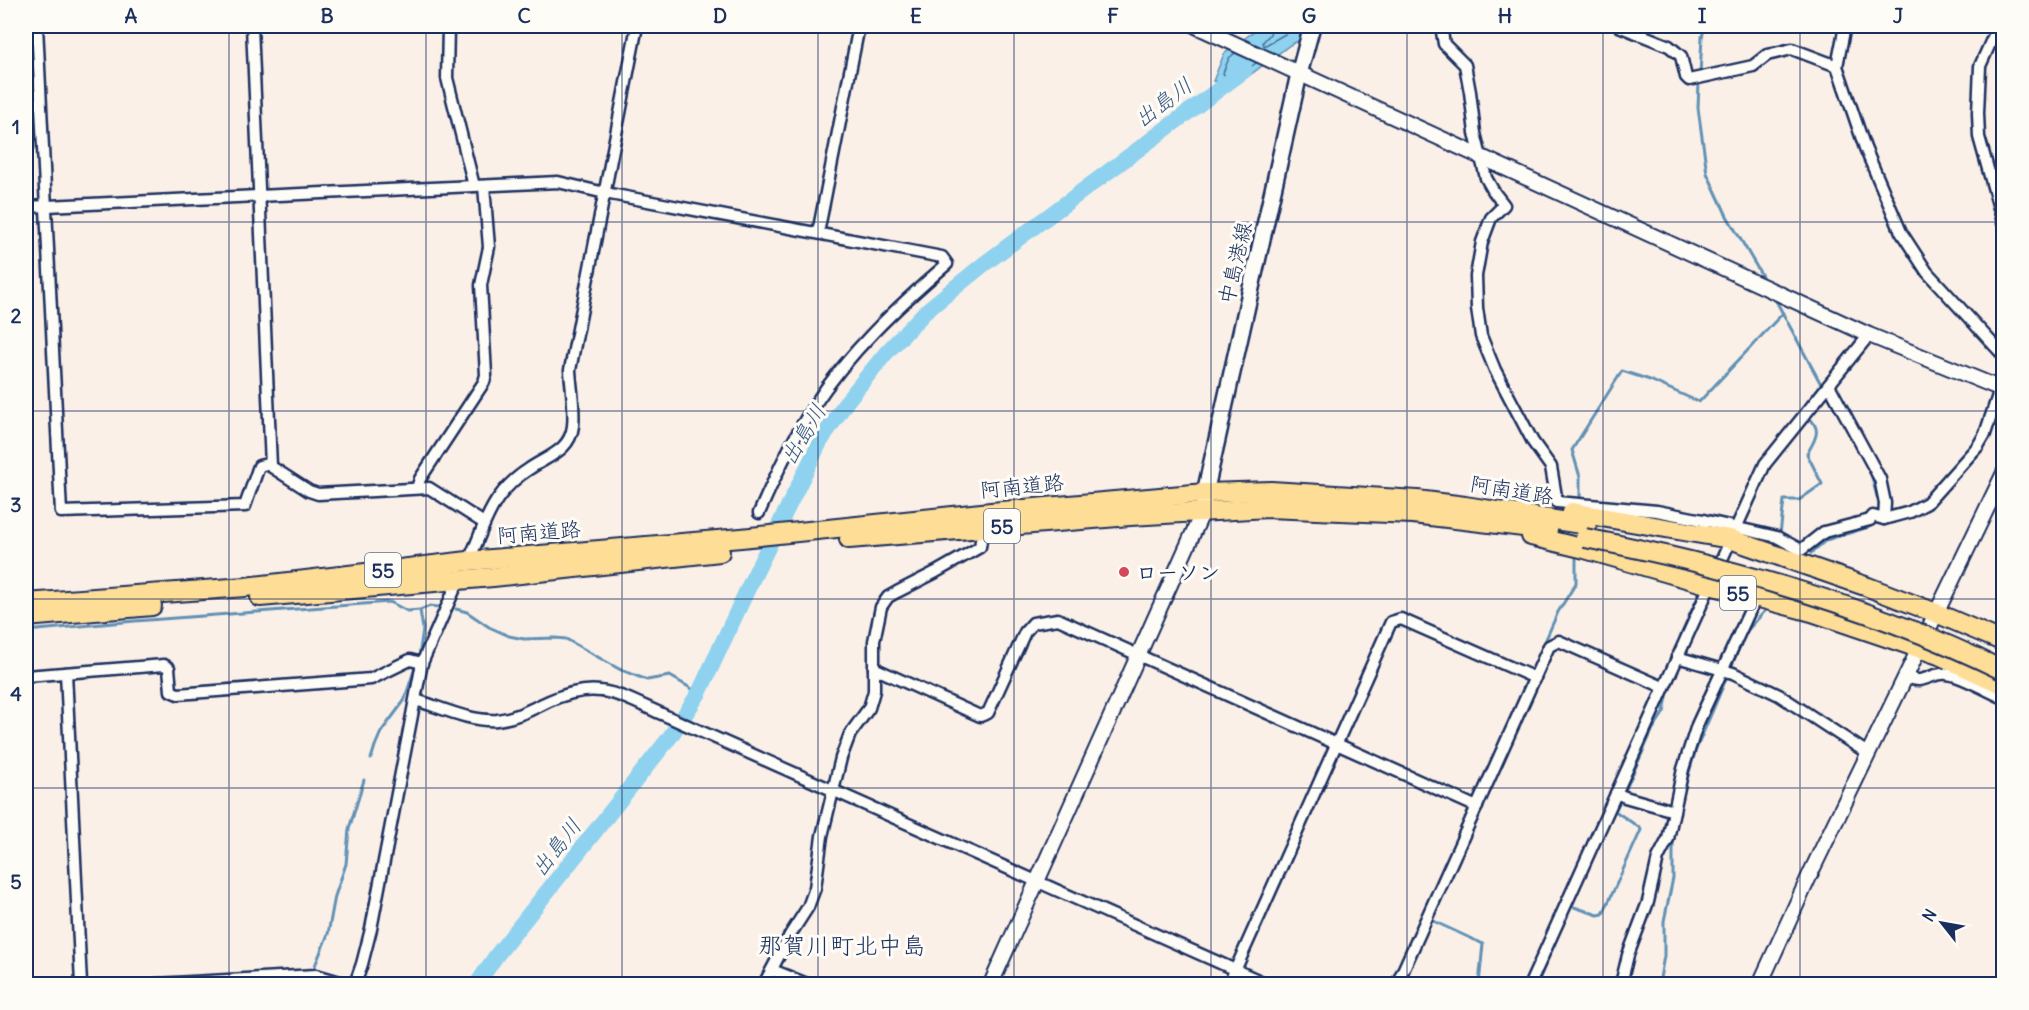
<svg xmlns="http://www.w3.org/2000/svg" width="2029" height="1010" font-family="Delius,'Klee One',sans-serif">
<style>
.water{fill:#8ed2f0;stroke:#6091b6;stroke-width:1.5}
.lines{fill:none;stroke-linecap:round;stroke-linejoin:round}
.shore{stroke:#497098;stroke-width:1.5}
.stream{stroke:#6091b6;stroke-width:3}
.river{stroke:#8ed2f0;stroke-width:16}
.minor-casing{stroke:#1b2f5e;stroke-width:15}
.tertiary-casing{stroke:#1b2f5e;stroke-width:18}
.secondary-casing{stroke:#1b2f5e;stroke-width:20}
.trunk-casing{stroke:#1b2f5e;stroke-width:22}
.minor{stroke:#fdfcf7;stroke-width:10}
.tertiary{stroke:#fdfcf7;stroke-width:14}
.secondary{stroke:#fdfcf7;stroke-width:15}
.trunk{stroke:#fedd96;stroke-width:18}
.trunk-bridge-casing{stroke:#1b2f5e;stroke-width:22;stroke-linecap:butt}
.trunk-bridge{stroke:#fedd96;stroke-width:18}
.grid{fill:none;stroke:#1b2f5e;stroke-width:1.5;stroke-opacity:0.55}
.poi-dot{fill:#d1495b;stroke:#fdfcf7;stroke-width:2}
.labels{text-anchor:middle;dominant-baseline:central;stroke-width:6;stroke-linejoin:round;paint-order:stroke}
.shield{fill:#fdfcf7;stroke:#5f6c8c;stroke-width:1.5}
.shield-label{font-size:20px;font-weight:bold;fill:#1b2f5e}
.street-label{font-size:21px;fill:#1b2f5e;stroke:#fdfcf7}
.poi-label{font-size:21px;font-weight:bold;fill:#1b2f5e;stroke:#fdfcf7;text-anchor:start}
.water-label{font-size:22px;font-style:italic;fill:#385882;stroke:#fdfcf7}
.quarter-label{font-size:24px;fill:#1b2f5e;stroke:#fdfcf7}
.neatline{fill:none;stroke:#1b2f5e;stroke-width:2}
.grid-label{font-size:20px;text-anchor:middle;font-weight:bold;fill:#1b2f5e}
</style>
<rect width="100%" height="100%" fill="#fbf0e7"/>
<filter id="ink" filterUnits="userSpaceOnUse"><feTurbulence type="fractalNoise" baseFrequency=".0167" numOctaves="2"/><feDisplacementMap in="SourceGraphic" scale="12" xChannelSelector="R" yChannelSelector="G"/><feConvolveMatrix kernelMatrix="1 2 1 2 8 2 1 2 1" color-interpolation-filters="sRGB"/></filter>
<g filter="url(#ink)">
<path class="water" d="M1261 26H1328L1290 45 1238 84 1213 81 1224 54Z"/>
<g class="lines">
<g class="shore">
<path d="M1272 26 1270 34 1263 42 1264 46 1299 26"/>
<path d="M1235 53 1229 58 1223 73 1225 76 1237 77 1256 63"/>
</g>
<g class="stream">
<path d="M1700 75 1702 37 1705 26"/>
<path d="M1699 82 1698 108 1707 173 1727 216 1762 276"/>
<path d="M1775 299 1822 386"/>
<path d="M1826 392 1846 428"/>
<path d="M1810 400 1821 384"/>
<path d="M1870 470 1880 508"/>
<path d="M1580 499V477L1572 450 1622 371 1650 380 1699 402 1783 313"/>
<path d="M1780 535 1784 500H1799L1822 484 1807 454C1814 441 1823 430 1809 418"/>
<path d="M1811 553 1826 540 1869 527 1873 524"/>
<path d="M456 609 467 612 489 627 509 636 524 639 555 638 566 639 619 669 647 680 670 676 699 693"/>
<path d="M1688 618 1698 597 1699 589"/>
<path d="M26 631 135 621 390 602 407 611 420 610"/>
<path d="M419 657 423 629 420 610 430 606 439 607"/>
<path d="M1531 673 1558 612 1576 583V559"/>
<path d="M371 759 375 746 381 732 404 701 416 665"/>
<path d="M1684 790 1695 752 1746 632 1765 611"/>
<path d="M1624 793 1653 729 1664 712 1669 687"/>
<path d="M1431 920 1483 944 1479 984"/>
<path d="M314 968 328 934 335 896 346 864 349 829 364 780"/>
<path d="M307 984 308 981"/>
<path d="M1537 984 1571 906 1598 915 1603 914 1641 830 1640 828 1615 811 1621 799"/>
<path d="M1659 984 1664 956V921L1673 878V845L1676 826"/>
</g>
<path class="river" d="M477 984 496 956 670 737 699 693 750 584 820 442 847 401 886 353 926 311 984 264 1245 70"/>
<defs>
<g id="minor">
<path d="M37 26 61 512 245 506 259 466 267 464 309 491 318 494 429 488 484 523"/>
<path d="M252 26 271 466"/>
<path d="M448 26 447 78 474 186"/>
<path d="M1441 26 1444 44 1465 65 1470 92 1475 133 1486 178 1494 192 1504 205 1491 218 1482 242 1476 276 1477 308 1481 336 1495 370 1533 442 1551 467 1557 502 1657 511 1703 520 1702 534"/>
<path d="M1619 26 1669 46 1681 56 1686 77 1689 80 1753 66 1767 55 1792 49 1837 66"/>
<path d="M1845 26 1837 66 1865 148 1901 232 1927 272 2004 356"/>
<path d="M1998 26 1980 66 1978 113 1979 137 2004 226"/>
<path d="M26 207 558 182 605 193 942 257 947 264C897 307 849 352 813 407 791 441 775 477 759 513"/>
<path d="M818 233 859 26"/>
<path d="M417 488 420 479 484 382 486 375 481 285 489 247 484 186"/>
<path d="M1884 519 1910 512 1927 503 1978 446 1985 434 2000 389"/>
<path d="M1703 520 1777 537 1801 550 1824 532 1870 520 1873 516 1884 519 1885 503 1880 479 1829 385"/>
<path d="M467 563C479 542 484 517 499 497 507 486 518 476 529 469 548 456 570 451 573 426 575 408 571 388 570 370L637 26"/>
<path d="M1677 657 1733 673 1779 695 1869 754"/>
<path d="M874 668 980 716 988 713 1025 632 1033 623 1058 619 1477 807"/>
<path d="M66 673 81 984"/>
<path d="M26 676 164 665 169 668 171 691 178 694 371 679 410 660 422 663"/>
<path d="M1907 677C1923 686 1931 672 1947 674 1960 675 1990 692 2004 698"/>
<path d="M416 700C442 708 471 722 497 720 516 718 532 709 549 701 598 679 619 695 664 715L1267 984"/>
<path d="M1616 793 1625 797 1674 811"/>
<path d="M772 970 807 984"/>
<path d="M156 984 316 975 347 984"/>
<path d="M355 984 362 964 371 929 422 663 460 577"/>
<path d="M764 984 790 935 808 907 815 888 822 836 841 758 850 734 869 708 874 691V641L881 607 888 597 897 592 936 572 980 547 983 527"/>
<path d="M1229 984 1391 622 1401 619 1535 678"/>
<path d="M1397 984 1549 646 1559 641 1663 687"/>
<path d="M1530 984 1765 464 1869 335"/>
<path d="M1621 984 1628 955 1648 902 1658 858 1668 839 1683 769 1697 725 1752 606"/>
</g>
<g id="tertiary">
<path d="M1196 26 1869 335 2004 390"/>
<path d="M991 984 1203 511"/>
<path d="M1760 984 1813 868 2004 473"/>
</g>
<path id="secondary" d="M1203 511 1205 493 1299 74 1312 26"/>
<g id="trunk">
<path d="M1572 512 1730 539 1868 587 1936 613 2004 642"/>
<path d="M1531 536 1585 549 1710 585 1812 612 1939 655 2004 685"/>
<path d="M849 539 1130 516 1268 508 1413 514 1548 530"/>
<path d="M260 597 493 577 720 552"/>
<path d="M26 603 245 587 468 561 741 538 991 512 1205 493 1271 491 1417 500 1465 506 1587 525"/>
<path d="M26 617 152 606"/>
</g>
</defs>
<use href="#minor" class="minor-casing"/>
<use href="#tertiary" class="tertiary-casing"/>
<use href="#secondary" class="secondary-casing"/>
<use href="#trunk" class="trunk-casing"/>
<use href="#minor" class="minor"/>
<use href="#tertiary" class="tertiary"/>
<use href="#secondary" class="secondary"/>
<use href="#trunk" class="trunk"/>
<defs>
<path id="trunk-bridge" d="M1585 538C1729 566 1872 606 2004 671"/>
</defs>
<use href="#trunk-bridge" class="trunk-bridge-casing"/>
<use href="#trunk-bridge" class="trunk-bridge"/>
</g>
</g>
<path class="grid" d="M229 26V984M426 26V984M622 26V984M818 26V984M1014 26V984M1211 26V984M1407 26V984M1603 26V984M1800 26V984M26 222H2004M26 411H2004M26 599H2004M26 788H2004"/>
<circle class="poi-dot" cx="1124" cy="572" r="6"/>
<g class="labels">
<g class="shield">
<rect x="984" y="509" width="36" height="34" rx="4.5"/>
<rect x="365" y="553" width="36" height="34" rx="4.5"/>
<rect x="1720" y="576" width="36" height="34" rx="4.5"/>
</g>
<g class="shield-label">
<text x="1002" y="526">55</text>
<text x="383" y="570">55</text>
<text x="1738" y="593">55</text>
</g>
<g class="street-label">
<text transform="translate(1235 263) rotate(-77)">中島港線</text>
<text transform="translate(1022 486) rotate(-6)">阿南道路</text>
<text transform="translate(1512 490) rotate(9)">阿南道路</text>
<text transform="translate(539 532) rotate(-5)">阿南道路</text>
</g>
<g class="poi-label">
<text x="1136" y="572">ローソン</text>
</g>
<g class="water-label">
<text transform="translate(1163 102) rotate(-37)">出島川</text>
<text transform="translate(803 434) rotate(-59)">出島川</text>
<text transform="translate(556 847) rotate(-52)">出島川</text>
</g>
<g class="quarter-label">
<text x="842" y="945">那賀川町北中島</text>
</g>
</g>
<rect width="2029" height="1010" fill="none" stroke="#fdfcf7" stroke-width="66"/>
<g transform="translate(1942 923) rotate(301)" stroke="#fdfcf7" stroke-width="4.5" paint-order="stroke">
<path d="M0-4.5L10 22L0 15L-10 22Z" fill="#1b2f5e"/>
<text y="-9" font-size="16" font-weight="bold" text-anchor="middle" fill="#1b2f5e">N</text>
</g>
<rect x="33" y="33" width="1963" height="944" class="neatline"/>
<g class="grid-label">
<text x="131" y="23">A</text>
<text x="327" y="23">B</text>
<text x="524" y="23">C</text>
<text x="720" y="23">D</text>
<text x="916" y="23">E</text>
<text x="1113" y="23">F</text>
<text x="1309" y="23">G</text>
<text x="1505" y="23">H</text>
<text x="1702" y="23">I</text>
<text x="1898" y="23">J</text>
<text x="16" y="134">1</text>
<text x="16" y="323">2</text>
<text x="16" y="512">3</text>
<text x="16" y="701">4</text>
<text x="16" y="889">5</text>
</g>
</svg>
